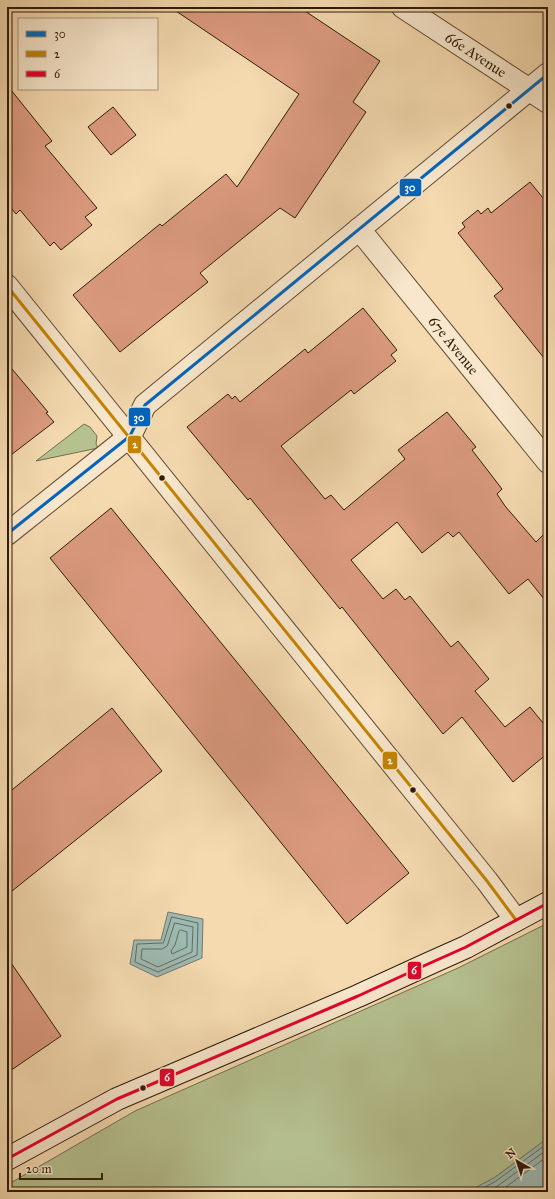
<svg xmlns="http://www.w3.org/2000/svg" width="555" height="1199" font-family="'IM FELL Great Primer',serif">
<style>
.green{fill:#b6c190;stroke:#726e4c}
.water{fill:#9dbab2;stroke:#717a6e}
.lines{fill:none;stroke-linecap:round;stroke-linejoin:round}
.shore{stroke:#666a5e;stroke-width:1}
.building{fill:#dc9b80;stroke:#2f1b09}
.minor-casing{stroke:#604b33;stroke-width:24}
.secondary-casing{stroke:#2f1b09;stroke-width:24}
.minor{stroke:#f8e7cc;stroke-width:22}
.secondary{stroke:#f8e7cc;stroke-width:22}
.bus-1-casing{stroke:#f8e7cc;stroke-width:6}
.bus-2-casing{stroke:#f8e7cc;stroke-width:6}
.bus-3-casing{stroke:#f8e7cc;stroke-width:6}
.bus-1{stroke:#0065bd;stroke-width:3}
.bus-2{stroke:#c58302;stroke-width:3}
.bus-3{stroke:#e4002b;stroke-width:3}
.bus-dot{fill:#2f1b09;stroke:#f8e7cc;stroke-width:1.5}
.labels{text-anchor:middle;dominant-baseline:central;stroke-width:3;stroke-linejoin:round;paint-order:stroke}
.street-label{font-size:15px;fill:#2f1b09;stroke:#f8e7cc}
.line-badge{stroke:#f8e7cc;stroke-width:1.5}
.badge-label{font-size:11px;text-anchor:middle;font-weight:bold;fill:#fff}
</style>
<rect width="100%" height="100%" fill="#f5dab0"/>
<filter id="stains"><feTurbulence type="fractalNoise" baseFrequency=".005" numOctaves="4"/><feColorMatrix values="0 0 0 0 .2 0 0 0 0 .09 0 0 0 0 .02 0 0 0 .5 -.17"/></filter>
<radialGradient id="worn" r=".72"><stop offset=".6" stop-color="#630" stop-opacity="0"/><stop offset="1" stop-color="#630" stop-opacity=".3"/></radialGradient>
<g class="green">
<path d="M84 424 90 427 97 436 96 444 98 448 36 461Z"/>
<path d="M548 923V1138L494 1178 467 1192H7V1185L135 1111 458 968Z"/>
</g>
<g class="water">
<path d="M168 912 203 919 202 958 157 977 130 964 134 940H161Z"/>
<path d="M548 1138V1192H467L494 1178Z"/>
</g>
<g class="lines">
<g class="shore">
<path d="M172 917 198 923 197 955 158 972 135 962 137 944 163 943Z"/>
<path d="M175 923 193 927 192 952 158 967 141 959 142 949H162L167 946Z"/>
<path d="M181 930 187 932V947L172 954 171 951 175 945 179 931Z"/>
<path d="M476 1192 496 1181 548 1143"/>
<path d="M487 1192 499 1185 548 1149"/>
<path d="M499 1192 548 1156"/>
</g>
</g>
<g class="building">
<path d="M170 7H299L380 61 353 102 366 112 295 218 280 208 200 273 208 282 120 352 73 295 160 224 162 226 226 174 237 187 299 94Z"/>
<path d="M7 85 52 141 45 146 97 208 85 217 92 225 61 250 54 242 50 246 20 210 16 214 7 203Z"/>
<path d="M113 107 136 135 111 155 88 127Z"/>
<path d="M530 182 548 204V363L494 296 503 289 458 233 465 227 462 223 478 210 481 214 488 208 491 213Z"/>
<path d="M363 308 397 350 391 355 396 361 354 394 351 390 281 446 325 499 331 495 344 510 405 459 398 450 447 412 476 447 472 450 502 489 497 494 505 506 536 542 548 530V604L528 579 509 594 459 532 453 537 448 532 422 553 397 522 351 560 383 599 396 589 405 600 410 596 451 647 458 641 489 679 475 691 505 727 530 707 548 729V753L513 782 462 717 443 734 342 607 340 609 250 498 248 500 187 427 228 394 232 399 235 396 240 402 305 349 308 353Z"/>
<path d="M7 363 48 412 46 413 54 422 7 458Z"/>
<path d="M111 508 409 873 347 924 50 558Z"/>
<path d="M112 708 162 771 7 895V794Z"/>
<path d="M7 957 61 1036 7 1073Z"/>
</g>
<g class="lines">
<defs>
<g id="minor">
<path id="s1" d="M403 7 548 102"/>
<path id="s2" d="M359 229 548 462"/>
<path d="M7 286 487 881 516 920"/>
<path d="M7 534 130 436 145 405 548 74"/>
</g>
<path id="secondary" d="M7 1159 117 1099 358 996 428 964 466 947 548 903"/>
</defs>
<use href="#minor" class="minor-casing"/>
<use href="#secondary" class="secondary-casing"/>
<use href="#minor" class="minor"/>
<use href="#secondary" class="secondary"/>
<defs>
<path id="bus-1" d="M7 534 130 436 145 405 548 74"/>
<path id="bus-2" d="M7 286 487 881 516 920"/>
<path id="bus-3" d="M7 1159 117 1099 358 996 428 964 466 947 548 903"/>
</defs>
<use href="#bus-1" class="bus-1-casing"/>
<use href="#bus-2" class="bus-2-casing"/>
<use href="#bus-3" class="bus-3-casing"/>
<use href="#bus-1" class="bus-1"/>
<use href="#bus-2" class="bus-2"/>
<use href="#bus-3" class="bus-3"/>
</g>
<g class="bus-dot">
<circle cx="509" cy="106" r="3.5"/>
<circle cx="162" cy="478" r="3.5"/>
<circle cx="413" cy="790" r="3.5"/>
<circle cx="143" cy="1088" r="3.5"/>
</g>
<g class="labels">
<g class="street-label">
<text stroke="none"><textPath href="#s1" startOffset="87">66e Avenue</textPath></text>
<text stroke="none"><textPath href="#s2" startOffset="150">67e Avenue</textPath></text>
</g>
</g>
<g class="line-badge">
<rect x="399" y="178" width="23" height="19" rx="4" fill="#0065bd"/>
<rect x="128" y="407" width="23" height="20" rx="4" fill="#0065bd"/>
<rect x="127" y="435" width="15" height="19" rx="4" fill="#c58302"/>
<rect x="382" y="751" width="16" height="19" rx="4" fill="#c58302"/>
<rect x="407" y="961" width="15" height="19" rx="4" fill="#e4002b"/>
<rect x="159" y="1068" width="16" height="19" rx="4" fill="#e4002b"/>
</g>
<g class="badge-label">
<text x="410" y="191">30</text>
<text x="139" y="421">30</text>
<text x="135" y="448">2</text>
<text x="390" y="764">2</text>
<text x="414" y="974">6</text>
<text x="167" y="1081">6</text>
</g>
<rect width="555" height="1199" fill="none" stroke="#f5dab0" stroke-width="24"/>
<rect x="8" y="8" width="539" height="1183" fill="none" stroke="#2f1b09" stroke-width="2"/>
<rect x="12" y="12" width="531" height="1175" fill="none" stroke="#2f1b09"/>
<rect x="18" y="18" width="140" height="72" fill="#f8e7cc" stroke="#a8957e"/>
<rect x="26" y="31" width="20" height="6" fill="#0065bd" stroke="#a8957e"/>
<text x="54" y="38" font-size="12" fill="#2f1b09">30</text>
<rect x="26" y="51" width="20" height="6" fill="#c58302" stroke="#a8957e"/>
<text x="54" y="58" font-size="12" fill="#2f1b09">2</text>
<rect x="26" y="71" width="20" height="6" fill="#e4002b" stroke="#a8957e"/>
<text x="54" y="78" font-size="12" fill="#2f1b09">6</text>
<g transform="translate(517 1161) rotate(321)" stroke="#f8e7cc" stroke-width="3" paint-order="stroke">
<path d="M0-3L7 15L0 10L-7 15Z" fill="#2f1b09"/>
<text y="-6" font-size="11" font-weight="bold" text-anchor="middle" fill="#2f1b09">N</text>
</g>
<path d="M20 1173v6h82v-6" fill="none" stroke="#2f1b09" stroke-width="2"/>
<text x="26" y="1173" font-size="12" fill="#2f1b09" stroke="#f8e7cc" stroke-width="3" paint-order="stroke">20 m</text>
<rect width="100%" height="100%" filter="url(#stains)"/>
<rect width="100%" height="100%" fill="url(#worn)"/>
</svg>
